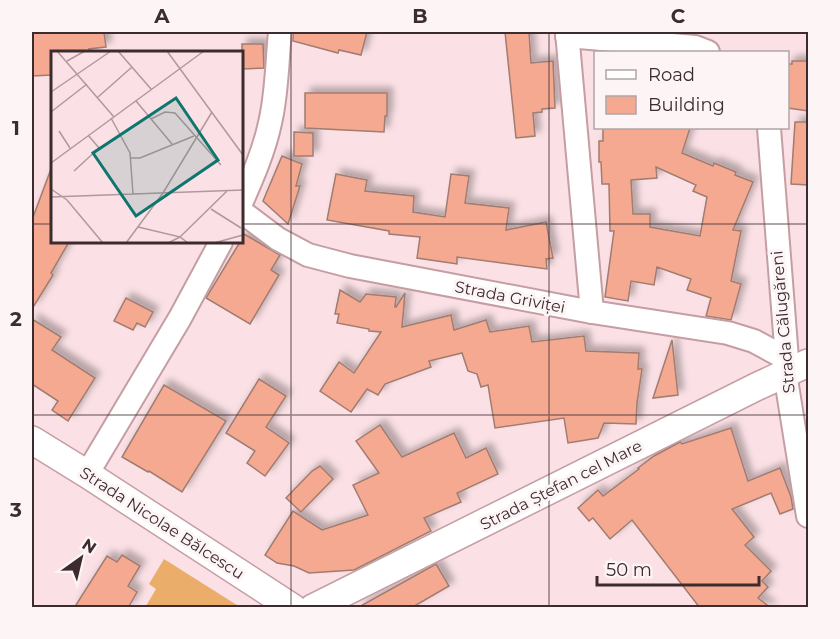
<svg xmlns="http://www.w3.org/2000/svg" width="840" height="639" font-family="Montserrat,sans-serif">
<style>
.green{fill:#ebad6a}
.building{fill:#f5a991;stroke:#a07c71;stroke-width:1.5;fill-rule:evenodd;filter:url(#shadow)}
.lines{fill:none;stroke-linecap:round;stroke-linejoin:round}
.minor-casing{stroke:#c59ea3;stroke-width:26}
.tertiary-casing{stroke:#c59ea3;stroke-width:30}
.minor{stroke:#fff;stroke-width:22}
.tertiary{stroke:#fff;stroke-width:27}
.grid{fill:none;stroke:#3d2c2f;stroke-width:1.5;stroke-opacity:0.55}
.labels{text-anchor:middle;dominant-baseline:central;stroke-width:6;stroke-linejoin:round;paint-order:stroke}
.street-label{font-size:16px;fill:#3d2c2f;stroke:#fcf4f5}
.inset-road{fill:none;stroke:#af999c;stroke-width:1.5}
.view{fill:#0f766e;fill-opacity:0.15;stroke:#0f766e;stroke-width:3}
.inset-edge{fill:none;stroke:#3d2c2f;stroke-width:3}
.neatline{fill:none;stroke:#3d2c2f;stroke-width:2}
.grid-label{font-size:20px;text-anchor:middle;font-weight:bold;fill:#3d2c2f}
</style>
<defs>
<filter id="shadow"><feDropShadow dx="5.5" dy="-5.5" stdDeviation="3" flood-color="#0004"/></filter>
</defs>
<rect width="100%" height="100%" fill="#fbe1e5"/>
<path class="green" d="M164 559 240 607H149L146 606 156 589 149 584Z"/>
<g class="building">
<path d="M32 32H104L106 47 89 49 90 52H52V75L32 76Z"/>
<path d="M293 32H367L361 55 339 50 338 53 293 41Z"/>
<path d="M505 32H529L531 63 553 61 555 108 542 109V112L533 113 535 136 516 138Z"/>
<path d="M242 44H263L264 68 242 69Z"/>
<path d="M792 61H808V111L788 108V64H792Z"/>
<path d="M305 93H387V116H385L384 132 305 128Z"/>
<path d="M795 122H808V185L791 184Z"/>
<path d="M603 128H690L682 153 713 166 714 163 736 172 735 175 753 182 733 230 741 231 731 281 741 284 731 320 706 316 711 298 687 290 691 279 657 267 654 285 631 281 628 301 605 297 614 231H610L609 184H602L601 162H599V141H603ZM656 167 696 185 693 191 707 197 700 236 650 227V214H633L631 180 657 178Z"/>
<path d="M294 132 313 133V156H294Z"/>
<path d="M282 156 302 164 296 186H300L288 224 263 201Z"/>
<path d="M51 169H52V242H69L51 273 53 275 32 309V220Z"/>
<path d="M336 174 367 180 365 191 414 196 413 212 445 217 451 174 469 176 465 203 509 208 506 230 546 222 553 258 546 259 547 269 457 257V264L417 258 420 237 389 234V231L327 220Z"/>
<path d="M244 234 280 255 271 270 279 275 250 324 206 298 240 242H242Z"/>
<path d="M340 290 360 302 366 294 396 297 395 307H396L405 293 402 327 451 315 454 330 486 320 490 332 529 326 532 342 584 336 586 351 639 353 638 369H642L637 403 636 424 604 423 598 438 568 443 564 418 495 428 488 385 481 387 477 374 468 371 462 353 429 361 431 367 385 384 378 395 367 389 351 412 320 391 339 362 354 373 381 332 369 331V329L337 323 339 314H335Z"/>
<path d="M126 298 153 312 145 327 137 323 133 330 114 321Z"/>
<path d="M32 319 61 337 52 350 95 378 68 421 52 410 58 401 32 384Z"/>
<path d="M672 340 678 395 653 398Z"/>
<path d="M259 379 286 396 266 427 289 443 265 476 247 463 255 451 226 433Z"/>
<path d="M164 385 226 421 182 492 149 471 148 472 122 457Z"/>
<path d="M380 425 402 457 454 433 466 458 486 448 498 474 457 493 461 502 424 518 431 531 354 570 309 573 294 566 277 563 265 555 293 511 322 530 368 515 353 485 379 473 356 441Z"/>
<path d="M731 428 748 481 780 468 791 497 793 509 780 514 771 493 732 509 754 537 745 545 771 571 762 581 768 587 758 598 771 608H700L632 520 610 539 593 518 589 521 578 508 598 490 603 496 639 469 638 468 654 456 680 442 682 444Z"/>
<path d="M320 466 333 479 301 512 286 498 312 471Z"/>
<path d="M122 555 140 566 128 586 137 592 128 608H74L107 556 117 562Z"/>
<path d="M436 564 449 586 411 608H357Z"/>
</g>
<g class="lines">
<defs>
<g id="minor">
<path d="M567 32 592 312"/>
<path d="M567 36 695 47 708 52"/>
<path d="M769 128 787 359 785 373 808 516"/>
<path d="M242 201C253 176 264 151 270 123 277 94 277 62 280 32"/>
<path d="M242 212 278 239 308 255 350 266 592 312 728 333 754 341 787 359"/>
<path d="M87 474 180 318 221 242"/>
</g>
<g id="tertiary">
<path d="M32 440 87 474 293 608"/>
<path d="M313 608 758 386 808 363"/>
</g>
</defs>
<use href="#minor" class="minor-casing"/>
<use href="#tertiary" class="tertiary-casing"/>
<use href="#minor" class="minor"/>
<use href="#tertiary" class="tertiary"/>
</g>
<path class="grid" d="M291 32V608M549 32V608M32 224H52M242 224H808M32 415H808"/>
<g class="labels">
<g class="street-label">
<text transform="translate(510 297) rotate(11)">Strada Griviței</text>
<text transform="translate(783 322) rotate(-95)">Strada Călugăreni</text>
<text transform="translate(561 485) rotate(-27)">Strada Ștefan cel Mare</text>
<text transform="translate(162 523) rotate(33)">Strada Nicolae Bălcescu</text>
</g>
</g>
<g transform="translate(51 51)">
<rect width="192" height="192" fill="#fbe1e5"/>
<path class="inset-road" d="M6 0 63 66M67 0 100 38M116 0 192 104M16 10 34 0M0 41 60 0M47 46 81 16M85 50 121 93M0 61 36 33M60 67 79 102 82 143M100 68 114 61 124 62 170 114M8 80 19 97M79 107H89L143 85M0 112 153 0M23 120 48 97 37 84M0 138 16 149 52 192M0 146 192 139M160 158 190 177M87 176 129 186 176 140M75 192 112 142 161 61M117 192 129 186 137 192M163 192 192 184"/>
<path class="view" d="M125 47 167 109 85 165 42 102Z"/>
<rect width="192" height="192" class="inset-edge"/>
</g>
<rect width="840" height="639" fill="none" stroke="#fcf4f5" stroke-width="66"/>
<rect x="594" y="51" width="195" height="78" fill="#fcf4f5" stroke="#b0a4a6" stroke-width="1.5"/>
<rect x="606" y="70" width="30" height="9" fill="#ffffff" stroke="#b0a4a6" stroke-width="1.5"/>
<text x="648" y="81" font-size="18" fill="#3d2c2f">Road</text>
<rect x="606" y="96" width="30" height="18" fill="#f5a991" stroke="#b0a4a6" stroke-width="1.5"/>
<text x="648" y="111" font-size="18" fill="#3d2c2f">Building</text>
<g transform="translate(81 558) rotate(34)" stroke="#fcf4f5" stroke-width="4.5" paint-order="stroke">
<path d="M0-4.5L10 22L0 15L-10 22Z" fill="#3d2c2f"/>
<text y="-9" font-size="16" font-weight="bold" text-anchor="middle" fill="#3d2c2f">N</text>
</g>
<path d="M597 576v9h162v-9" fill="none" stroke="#3d2c2f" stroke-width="3"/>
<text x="606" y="576" font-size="18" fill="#3d2c2f" stroke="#fcf4f5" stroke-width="4.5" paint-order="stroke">50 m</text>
<rect x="33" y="33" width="774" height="573" class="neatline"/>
<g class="grid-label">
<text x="162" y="23">A</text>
<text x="420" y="23">B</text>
<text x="678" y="23">C</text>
<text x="16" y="135">1</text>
<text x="16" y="326">2</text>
<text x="16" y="517">3</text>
</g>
</svg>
